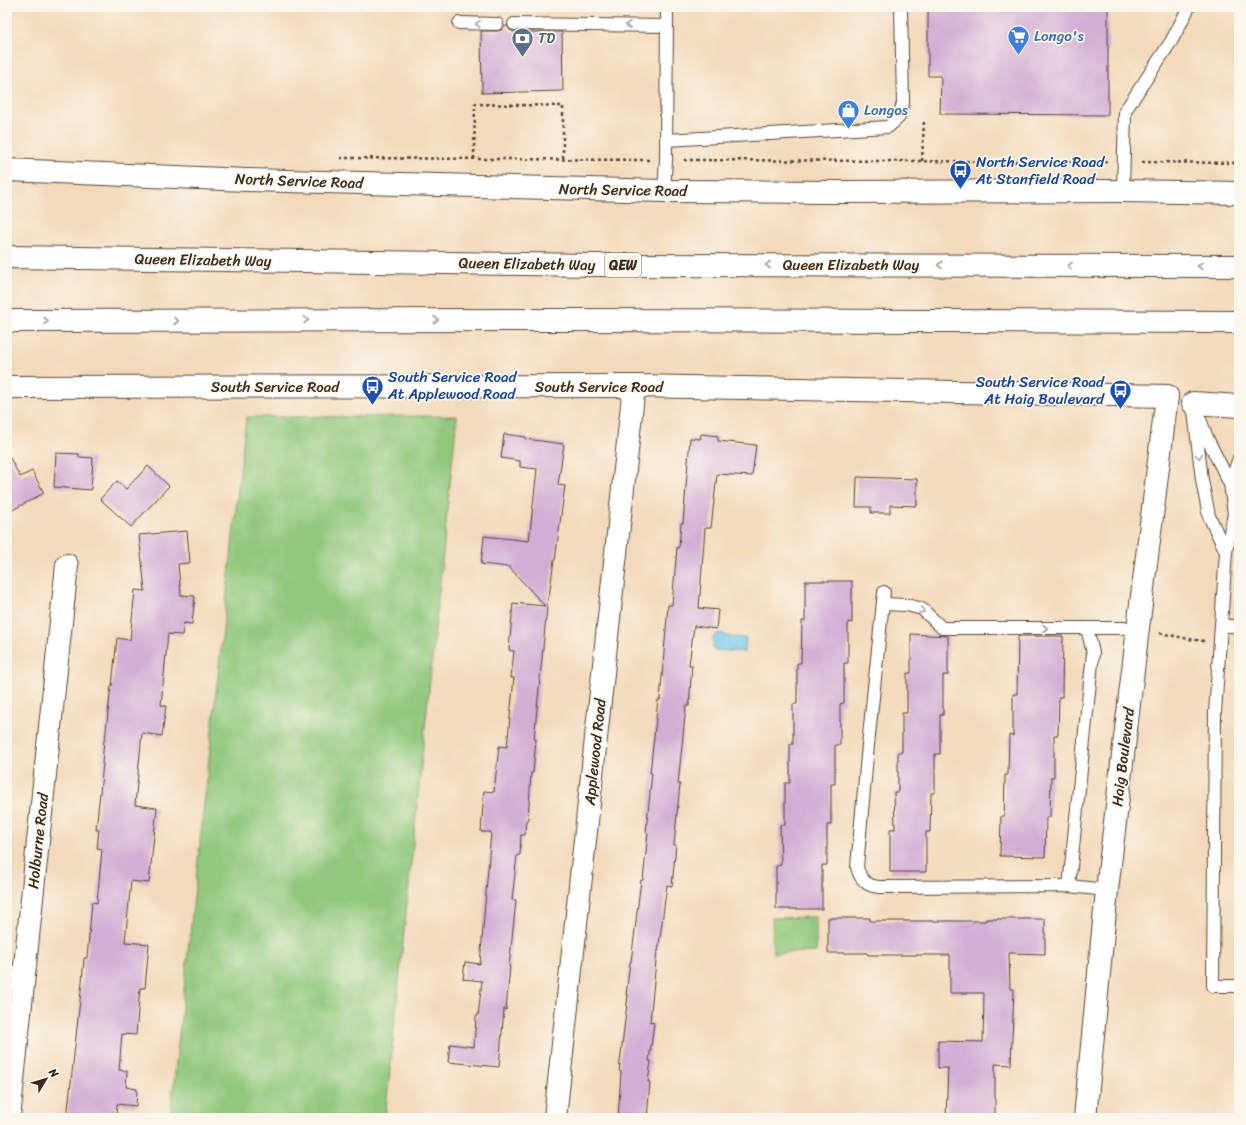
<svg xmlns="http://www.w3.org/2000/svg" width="1246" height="1125" font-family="Sriracha,sans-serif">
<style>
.green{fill:#91c87b;stroke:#66794c}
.water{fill:#6cc4e9;stroke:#547784}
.building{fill:#d2add4}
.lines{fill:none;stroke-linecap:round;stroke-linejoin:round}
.service-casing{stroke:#574436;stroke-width:14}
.minor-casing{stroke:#574436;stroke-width:24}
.secondary-casing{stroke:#574436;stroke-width:24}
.motorway-casing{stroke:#574436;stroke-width:24}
.path{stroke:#574436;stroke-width:2.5;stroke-dasharray:3 3;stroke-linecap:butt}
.service{stroke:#fff;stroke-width:12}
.minor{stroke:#fff;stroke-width:22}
.secondary{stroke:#fff;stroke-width:22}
.motorway{stroke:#fff;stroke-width:22}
.oneway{stroke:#a79f9a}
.labels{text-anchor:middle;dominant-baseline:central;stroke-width:3.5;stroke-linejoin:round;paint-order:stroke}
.shield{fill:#fbf7ec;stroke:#75685c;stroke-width:1}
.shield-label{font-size:14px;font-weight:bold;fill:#3b2a1e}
.shop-label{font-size:15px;fill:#366cbe;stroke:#fbf7ec;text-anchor:start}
.service-label{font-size:15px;fill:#4e5e75;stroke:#fbf7ec;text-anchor:start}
.transit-label{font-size:15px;fill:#164399;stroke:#fbf7ec;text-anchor:start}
.street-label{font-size:15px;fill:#3b2a1e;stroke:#fbf7ec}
</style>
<rect width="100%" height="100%" fill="#fbf7ec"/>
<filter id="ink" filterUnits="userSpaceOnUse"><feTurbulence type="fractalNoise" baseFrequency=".025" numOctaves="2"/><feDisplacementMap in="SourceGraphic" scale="8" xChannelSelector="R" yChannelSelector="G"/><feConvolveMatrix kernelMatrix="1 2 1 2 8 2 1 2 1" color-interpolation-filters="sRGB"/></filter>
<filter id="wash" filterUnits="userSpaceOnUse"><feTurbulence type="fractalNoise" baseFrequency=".012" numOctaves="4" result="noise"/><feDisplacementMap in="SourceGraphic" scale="16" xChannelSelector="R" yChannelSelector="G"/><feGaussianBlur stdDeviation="0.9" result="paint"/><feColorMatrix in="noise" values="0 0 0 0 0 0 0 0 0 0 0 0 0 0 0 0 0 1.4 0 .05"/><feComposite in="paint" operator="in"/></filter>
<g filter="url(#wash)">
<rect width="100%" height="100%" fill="#f3dabb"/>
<g class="green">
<path d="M457 416 385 1118H170L246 417Z"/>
<path d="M816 917V952L773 953 772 918Z"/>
</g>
<path class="water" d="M721 633 729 637 746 638 745 652 713 650V637L717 634Z"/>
<g id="blocks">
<g class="building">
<path d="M928 7H1108V115L940 114 941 76H928Z"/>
<path d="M504 26H507L510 30 514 32H562L563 91 482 93 481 31H497L501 30Z"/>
<path d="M504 434 526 437V439L564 444 558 485 565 486 555 560H554L549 597H548L534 739H536L533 773H531L528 820H526L525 835H521L520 855H517L512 900H516L509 967H510L506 1010 504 1009 499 1067 448 1062 450 1044 474 1047 476 1016H478L482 981 463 979 465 962 480 964 491 832H481L484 791 494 792 499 746 507 747 514 678H511L514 651 509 650 513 603 545 606 509 567 481 564 484 536 529 541 537 469 520 467V461L501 458Z"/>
<path d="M701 434 718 436V441L756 445 752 476 717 474 711 528H705L699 608 718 610 716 629 694 626 689 665H692L689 706H686L678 784H680L674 845H676L672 886 667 885 658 952 657 951 650 1022 654 1023 649 1061H651L648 1082H650L647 1118H618L621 1072 619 1071 628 995H626L630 962H631L641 880H643L648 833 646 832 652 773H650L658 700H660L668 605H672L677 547H679L681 523H683L690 438 700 439Z"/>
<path d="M7 452 20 477 32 471 44 493 7 513Z"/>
<path d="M56 453 79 454V457L93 458 91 490 54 487Z"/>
<path d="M148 466 169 486 131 527 100 499 117 481 126 489Z"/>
<path d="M857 477 917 479V506L890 505V513H871V507H856Z"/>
<path d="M187 531 190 563 178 564 181 595 195 596 192 624 184 623 182 635 168 634 161 705 166 706 162 736 142 733 135 805 157 808 149 883 131 881 125 942 149 944 145 988H140L136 1035 122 1034 119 1070 127 1071 126 1087 137 1089 136 1106 117 1104 116 1118H67L82 982 84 958H87L92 902 97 903 102 849 97 848 99 830H96L103 764H102L104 740H105L111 686H112L117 638 130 640 135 590 145 591 139 535Z"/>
<path d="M805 581H852V623L848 622V663H844V703L840 704V745H835V784H831V825H827V865H822V909H776V866L781 865 780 825H785V783H790V744H793V704H797V663H801L802 621H805Z"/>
<path d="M911 634 948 636V675H943V715H940V754H935V793H931L930 832H926V872H890V829H895L894 792H898V752H902V713H907V673H911Z"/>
<path d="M1018 636H1063L1062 697H1059L1058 735H1054V777H1051L1050 817H1046L1045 857 1000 856 1001 816H1004L1005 775H1008L1009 735 1013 736V694H1017Z"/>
<path d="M828 918H870V921H986V919H1045V954L1009 953 1010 989H1014L1011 1065 995 1064V1118H946L948 1068H938V1041L983 1042 984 993H950V955H868L867 953H828Z"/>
</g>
</g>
</g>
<g filter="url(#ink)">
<use href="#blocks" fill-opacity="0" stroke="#574436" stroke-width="1"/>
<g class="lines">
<defs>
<g id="service">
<path d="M459 23 497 24"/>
<path d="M514 24 667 26"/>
<path d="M667 140 888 127 899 117 903 103 901 7"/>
<path d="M664 191 666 160 667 7"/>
<path d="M1123 191 1125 111 1172 40 1189 7"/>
<path d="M1193 403 1202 480 1209 516 1226 552"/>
<path d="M1199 417 1208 440 1230 484"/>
<path d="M1239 458 1230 484 1234 514 1226 552 1215 713 1213 986H1239"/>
<path d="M884 592 868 745 857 867C860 879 866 886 879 887L1069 886 1107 890"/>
<path d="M884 604 907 605 922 609 942 628H1138"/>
<path d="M1222 625 1239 627"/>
<path d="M1069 886 1093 653 1087 628"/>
</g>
<g id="minor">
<path d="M9 1118 67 565"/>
<path d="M555 1118 634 386"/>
<path d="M1085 1118 1107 890 1138 628 1167 396"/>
</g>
<g id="secondary">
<path d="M7 170 247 180 664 191 837 192 1123 191 1239 193"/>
<path d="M7 387 634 386 1167 396"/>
<path d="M1193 403 1239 406"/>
</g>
<g id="motorway">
<path d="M7 257 593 265 1239 266"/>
<path d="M7 321 561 320 1239 322"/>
</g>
</defs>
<use href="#service" class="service-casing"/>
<use href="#minor" class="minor-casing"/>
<use href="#secondary" class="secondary-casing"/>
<use href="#motorway" class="motorway-casing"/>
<g class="path">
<path d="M340 158 649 160"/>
<path d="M474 159 475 104 563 106V159"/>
<path d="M684 160 1107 162"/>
<path d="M922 161 924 121"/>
<path d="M1142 162 1239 163"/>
<path d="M1160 633 1189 639 1204 641"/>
</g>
<use href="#service" class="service"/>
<use href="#minor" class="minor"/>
<use href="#secondary" class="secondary"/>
<use href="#motorway" class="motorway"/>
</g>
<defs><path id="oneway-chevron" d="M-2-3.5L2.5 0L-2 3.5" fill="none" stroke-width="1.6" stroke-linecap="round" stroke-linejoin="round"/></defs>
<g class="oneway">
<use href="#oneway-chevron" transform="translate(478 24) rotate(-179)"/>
<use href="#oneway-chevron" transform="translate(628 25) rotate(-179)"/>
<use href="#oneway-chevron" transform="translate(768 265) rotate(-180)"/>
<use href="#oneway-chevron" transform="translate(940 265) rotate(-180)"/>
<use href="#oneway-chevron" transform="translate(1070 266) rotate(-180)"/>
<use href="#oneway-chevron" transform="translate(1200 266) rotate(-180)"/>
<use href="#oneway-chevron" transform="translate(306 320)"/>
<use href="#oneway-chevron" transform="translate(436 320)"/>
<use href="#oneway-chevron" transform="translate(46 321)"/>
<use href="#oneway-chevron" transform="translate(176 321)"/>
<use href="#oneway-chevron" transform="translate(1199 456) rotate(83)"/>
<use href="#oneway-chevron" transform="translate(922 611) rotate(31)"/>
<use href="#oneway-chevron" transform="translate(1045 628)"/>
</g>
</g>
<defs>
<symbol id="supermarket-pin" viewBox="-11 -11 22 30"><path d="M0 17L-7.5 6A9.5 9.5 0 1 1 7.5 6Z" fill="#3f7fe0" stroke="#fbf7ec"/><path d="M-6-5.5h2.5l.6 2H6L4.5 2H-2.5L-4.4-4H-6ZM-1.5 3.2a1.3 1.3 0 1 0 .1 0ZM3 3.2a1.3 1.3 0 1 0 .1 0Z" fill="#fff"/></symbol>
<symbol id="bank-pin" viewBox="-11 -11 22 30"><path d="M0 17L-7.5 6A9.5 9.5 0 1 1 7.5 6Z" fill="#5c6f8a" stroke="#fbf7ec"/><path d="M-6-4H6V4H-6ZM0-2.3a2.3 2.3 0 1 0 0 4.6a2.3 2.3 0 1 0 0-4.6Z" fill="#fff"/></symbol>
<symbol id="shop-pin" viewBox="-11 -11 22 30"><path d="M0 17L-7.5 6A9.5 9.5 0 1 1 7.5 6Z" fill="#3f7fe0" stroke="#fbf7ec"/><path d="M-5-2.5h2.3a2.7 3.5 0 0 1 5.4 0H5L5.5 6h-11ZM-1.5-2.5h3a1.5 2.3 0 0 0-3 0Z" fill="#fff"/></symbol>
<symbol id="bus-pin" viewBox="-11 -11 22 30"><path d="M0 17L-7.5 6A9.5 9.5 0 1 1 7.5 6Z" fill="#1a4fb4" stroke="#fbf7ec"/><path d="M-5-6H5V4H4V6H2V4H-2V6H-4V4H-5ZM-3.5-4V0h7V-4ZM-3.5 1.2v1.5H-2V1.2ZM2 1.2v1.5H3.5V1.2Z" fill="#fff"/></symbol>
</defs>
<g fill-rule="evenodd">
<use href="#supermarket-pin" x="1006" y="24" width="25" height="34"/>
<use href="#bank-pin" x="510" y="26" width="25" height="34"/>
<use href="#shop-pin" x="836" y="98" width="25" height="34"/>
<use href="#bus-pin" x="948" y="158" width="25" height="34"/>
<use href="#bus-pin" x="360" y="374" width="25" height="34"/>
<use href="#bus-pin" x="1108" y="378" width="25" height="34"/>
</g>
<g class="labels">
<rect class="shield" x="605" y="253" width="36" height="24" rx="3"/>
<g class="shield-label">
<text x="623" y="265">QEW</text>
</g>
<g class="shop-label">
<text x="1034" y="36">Longo's</text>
<text x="864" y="110">Longos</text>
</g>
<g class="service-label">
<text x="538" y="38">TD</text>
</g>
<g class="transit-label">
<text x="976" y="162">North Service Road<tspan x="976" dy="17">At Stanfield Road</tspan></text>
<text x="388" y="377">South Service Road<tspan x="388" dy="17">At Applewood Road</tspan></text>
<text x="1104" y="382" text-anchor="end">South Service Road<tspan x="1104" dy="17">At Haig Boulevard</tspan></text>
</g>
<g class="street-label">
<text transform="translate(299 181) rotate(2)">North Service Road</text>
<text transform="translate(623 190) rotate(1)">North Service Road</text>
<text transform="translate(203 260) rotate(1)">Queen Elizabeth Way</text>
<text transform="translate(527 264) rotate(1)">Queen Elizabeth Way</text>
<text x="851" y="265">Queen Elizabeth Way</text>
<text x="275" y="387">South Service Road</text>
<text x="599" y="387">South Service Road</text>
<text transform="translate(595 752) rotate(-84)">Applewood Road</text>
<text transform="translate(1123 757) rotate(-83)">Haig Boulevard</text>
<text transform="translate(38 841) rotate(-84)">Holburne Road</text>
</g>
</g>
<rect width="1246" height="1125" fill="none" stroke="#fbf7ec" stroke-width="24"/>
<g transform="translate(46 1079) rotate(52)" stroke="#fbf7ec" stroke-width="3" paint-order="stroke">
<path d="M0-3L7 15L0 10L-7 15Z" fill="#3b2a1e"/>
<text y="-6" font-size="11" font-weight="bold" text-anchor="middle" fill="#3b2a1e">N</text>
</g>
</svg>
